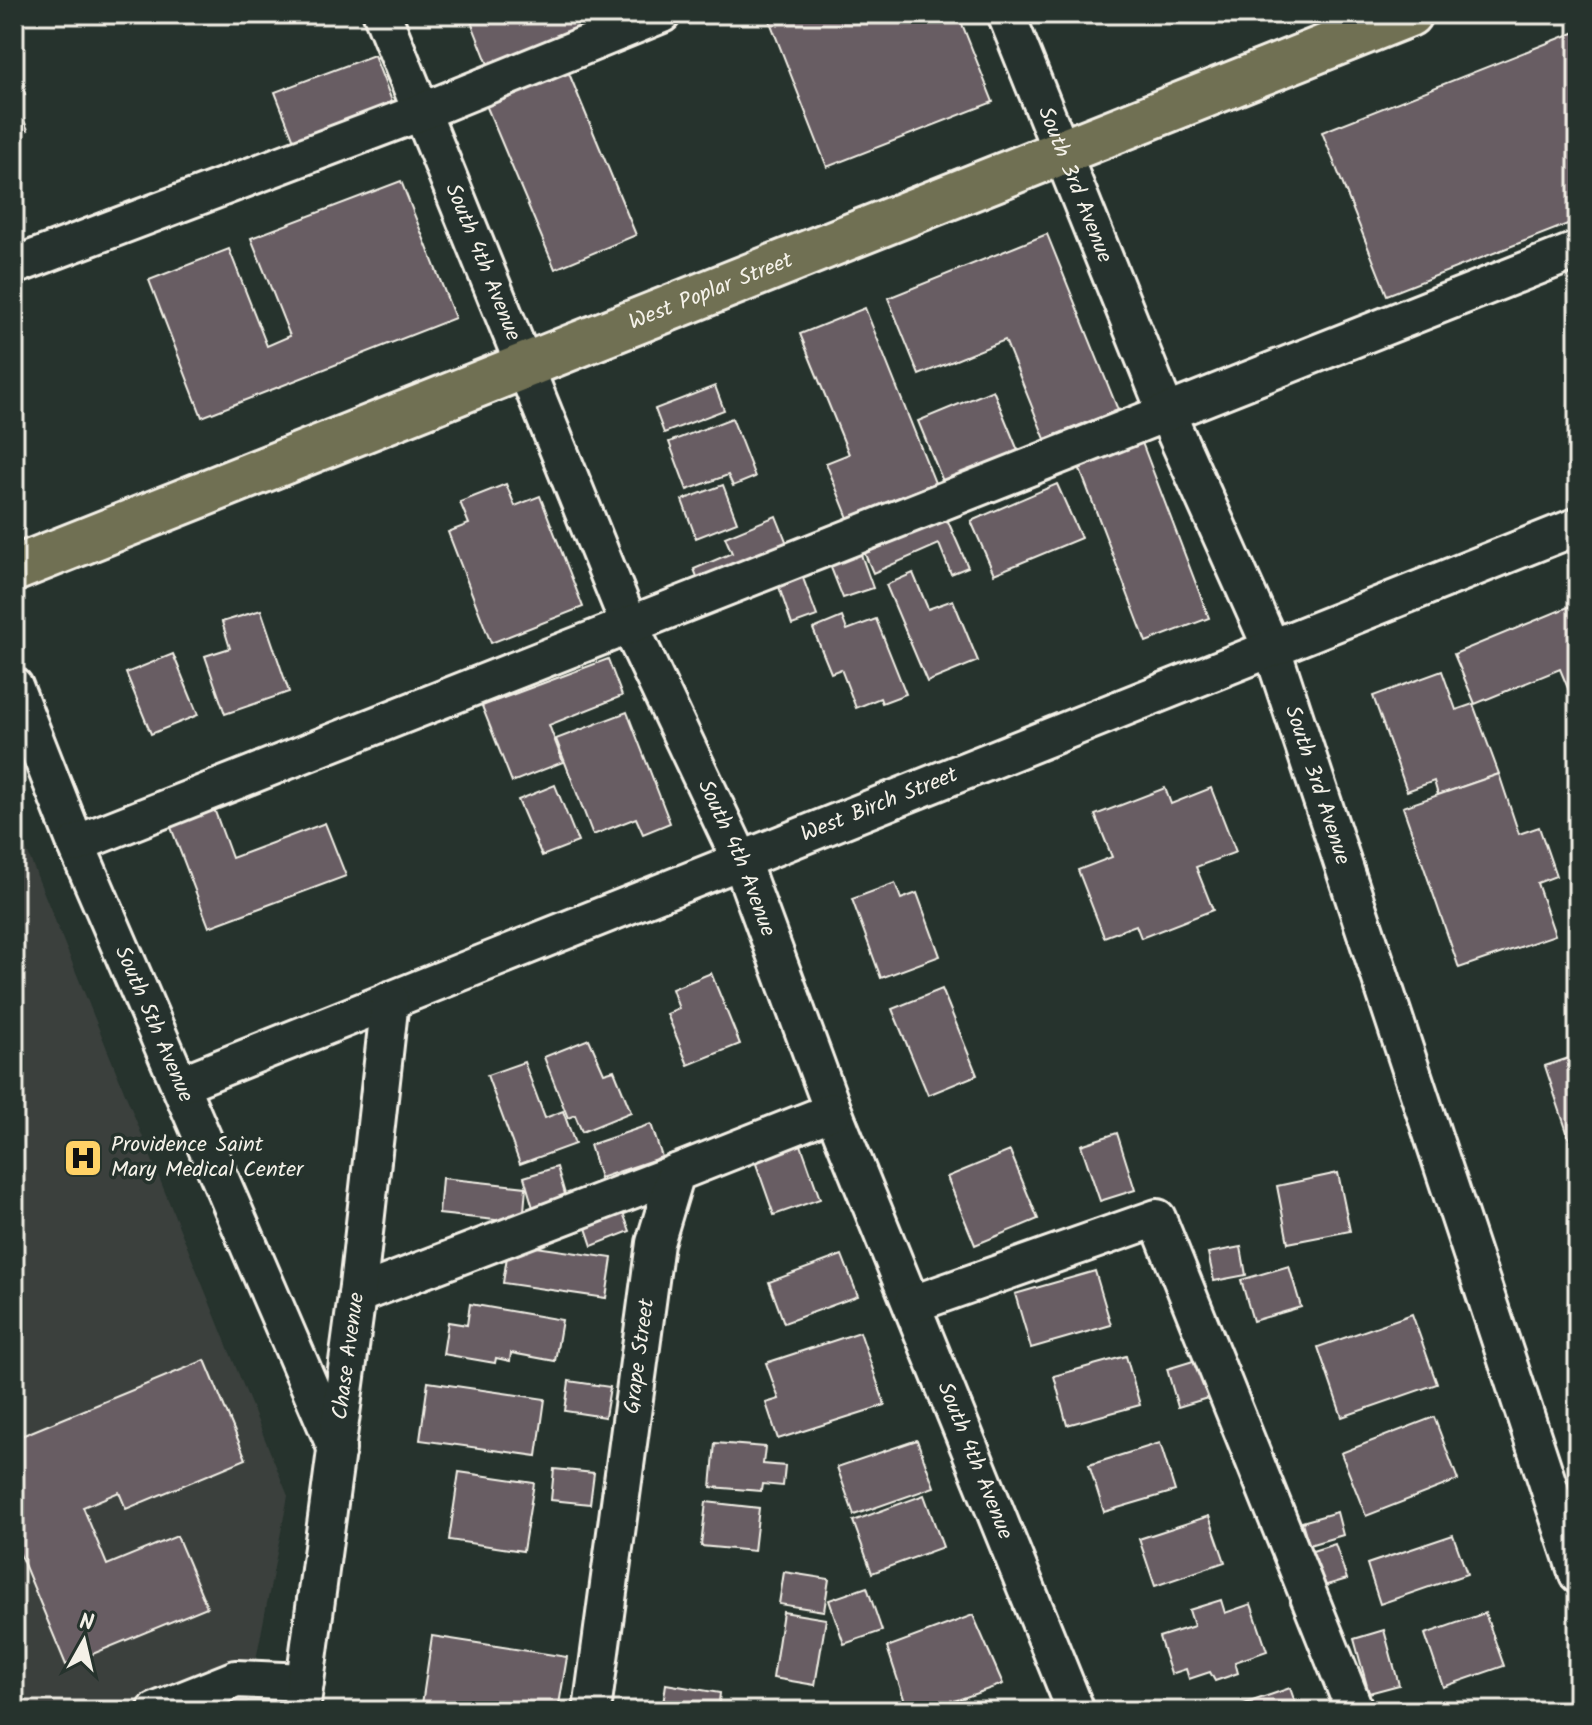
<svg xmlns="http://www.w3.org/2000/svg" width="1592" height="1725" font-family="Kalam,sans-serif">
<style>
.built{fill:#3a403d}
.building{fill:#675d63;stroke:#f4f1e8;stroke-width:2}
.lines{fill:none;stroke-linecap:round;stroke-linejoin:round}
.minor-casing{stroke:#f4f1e8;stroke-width:42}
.major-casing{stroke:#f4f1e8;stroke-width:50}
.minor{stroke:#26332d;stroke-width:36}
.major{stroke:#706f52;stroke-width:44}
.labels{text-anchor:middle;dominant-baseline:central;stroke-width:7;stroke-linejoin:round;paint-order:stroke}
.street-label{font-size:22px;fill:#f4f1e8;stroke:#26332d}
.poi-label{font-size:22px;fill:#f4f1e8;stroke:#26332d;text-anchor:start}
</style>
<rect width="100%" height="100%" fill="#26332d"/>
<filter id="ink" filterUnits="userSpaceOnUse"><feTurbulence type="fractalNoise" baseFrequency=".0125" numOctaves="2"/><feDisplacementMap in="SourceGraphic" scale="16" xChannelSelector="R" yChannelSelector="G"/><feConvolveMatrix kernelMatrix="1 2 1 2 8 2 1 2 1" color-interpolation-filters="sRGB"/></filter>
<g filter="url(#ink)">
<path class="built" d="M14 819 288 1496 246 1711H14Z"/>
<g class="building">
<path d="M468 14H590L595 28 493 77Z"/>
<path d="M767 14H958L993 102 827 167Z"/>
<path d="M1578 31V220L1387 295 1322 132Z"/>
<path d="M374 55 397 114 298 151 275 92Z"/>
<path d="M14 68 25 94 15 99 28 130 14 136 24 158 14 162Z"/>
<path d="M568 71 636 235 555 269 486 105Z"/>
<path d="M401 181 455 318 202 417 149 280 229 249 267 346 290 336 251 238Z"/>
<path d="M1047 234 1118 410 1045 439 1005 340 919 375 888 298Z"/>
<path d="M865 308 935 483 848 518 826 463 849 454 800 334Z"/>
<path d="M715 386 724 410 664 433 655 409Z"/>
<path d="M993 390 1019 453 944 484 918 421Z"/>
<path d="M732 418 755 477 733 486 728 475 687 490 669 442Z"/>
<path d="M1141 440 1209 618 1146 642 1078 464Z"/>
<path d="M506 484 515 506 540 496 583 607 491 643 448 532 469 524 460 502Z"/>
<path d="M1057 484 1081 538 994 574 971 521Z"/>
<path d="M723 485 737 522 696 538 682 500Z"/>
<path d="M943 510 968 567 951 574 939 544 873 573 861 545Z"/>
<path d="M776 516 792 556 703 592 694 569 732 553 725 537Z"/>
<path d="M859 549 873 588 843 598 828 560Z"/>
<path d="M800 570 817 616 792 625 776 578Z"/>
<path d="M913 573 928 609 953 600 978 661 927 682 886 585Z"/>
<path d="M1578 603V712L1560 669 1475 704 1454 654Z"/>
<path d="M261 610 289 692 225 714 205 656 230 648 222 622Z"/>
<path d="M842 617 847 630 876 619 906 694 882 703 880 698 856 708 841 669 831 673 813 629Z"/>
<path d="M173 654 198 715 151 734 126 673Z"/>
<path d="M608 659 622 696 549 725 563 762 512 782 482 706Z"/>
<path d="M1442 671 1456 710 1473 704 1499 774 1438 795 1434 781 1407 791 1373 696Z"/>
<path d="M627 712 670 823 643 834 636 818 593 835 556 739Z"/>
<path d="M1499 774 1519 834 1539 827 1556 876 1537 883 1555 935 1459 968 1403 807Z"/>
<path d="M555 785 578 842 542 856 518 800Z"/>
<path d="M1165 788 1171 804 1211 788 1236 852 1196 867 1213 910 1141 938 1136 925 1104 937 1078 870 1112 857 1095 815Z"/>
<path d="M213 806 232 858 325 823 346 876 209 927 169 822Z"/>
<path d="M895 883 901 899 917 893 940 956 881 978 852 899Z"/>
<path d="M711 973 740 1044 688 1065 667 1014 679 1009 672 989Z"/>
<path d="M942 989 977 1075 928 1095 892 1009Z"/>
<path d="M589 1039 604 1073 614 1070 631 1112 582 1132 575 1115 568 1118 544 1057Z"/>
<path d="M1578 1055V1145L1572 1147 1545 1066Z"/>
<path d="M524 1062 545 1118 563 1111 575 1144 520 1164 487 1075Z"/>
<path d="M651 1124 662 1157 600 1178 590 1145Z"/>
<path d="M1117 1133 1135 1190 1100 1201 1081 1145Z"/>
<path d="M800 1142 820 1199 774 1215 754 1158Z"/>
<path d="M1010 1151 1038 1219 975 1245 947 1177Z"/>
<path d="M557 1167 567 1201 534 1211 524 1177Z"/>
<path d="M1338 1173 1350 1231 1288 1243 1277 1186Z"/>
<path d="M442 1178 526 1187 523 1223 439 1214Z"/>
<path d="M621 1208 630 1231 592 1246 584 1222Z"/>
<path d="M509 1243 612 1258 606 1298 503 1283Z"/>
<path d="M1241 1247 1246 1275 1214 1281 1208 1253Z"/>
<path d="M842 1255 858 1296 784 1323 769 1282Z"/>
<path d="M1289 1266 1301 1307 1253 1321 1241 1280Z"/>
<path d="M1095 1271 1111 1325 1031 1348 1015 1294Z"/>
<path d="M470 1304 562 1320 555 1361 511 1353 510 1361 496 1358 495 1363 443 1354 448 1322 467 1325Z"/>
<path d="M1412 1314 1437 1384 1342 1417 1318 1347Z"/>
<path d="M860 1332 885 1405 778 1439 766 1403 779 1399 766 1363Z"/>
<path d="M1126 1356 1140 1405 1067 1425 1054 1376Z"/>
<path d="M1203 1358 1214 1396 1178 1407 1167 1369Z"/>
<path d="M205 1360 246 1459 126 1509 119 1492 83 1507 107 1565 177 1536 207 1607 66 1665 14 1540V1439Z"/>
<path d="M569 1381 610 1387 605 1417 565 1411Z"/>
<path d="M428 1382 545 1399 537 1456 420 1440Z"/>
<path d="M1434 1417 1458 1480 1366 1516 1341 1453Z"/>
<path d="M917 1440 934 1487 854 1515 837 1467Z"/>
<path d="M715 1443 765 1447 763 1464 785 1466 783 1486 762 1484 761 1491 711 1487Z"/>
<path d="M1160 1443 1175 1491 1104 1512 1089 1465Z"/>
<path d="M554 1469 594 1473 590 1504 551 1500Z"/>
<path d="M459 1472 534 1483 523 1551 449 1540Z"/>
<path d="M924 1495 943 1547 872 1573 853 1521Z"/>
<path d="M706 1502 759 1508 754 1551 701 1546Z"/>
<path d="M1337 1512 1343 1535 1309 1545 1302 1522Z"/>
<path d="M1209 1516 1225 1562 1155 1586 1139 1539Z"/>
<path d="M1453 1535 1467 1574 1380 1604 1367 1564Z"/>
<path d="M1335 1544 1347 1579 1317 1588 1306 1553Z"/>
<path d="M784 1572 829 1579 824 1611 779 1604Z"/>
<path d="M867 1587 882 1631 844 1644 829 1600Z"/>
<path d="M1221 1600 1225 1613 1251 1604 1267 1651 1235 1662 1238 1673 1215 1681 1210 1672 1189 1679 1186 1669 1171 1674 1159 1637 1194 1626 1189 1610Z"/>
<path d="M783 1612 826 1619 815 1685 773 1678Z"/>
<path d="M1485 1613 1504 1666 1443 1687 1425 1634Z"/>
<path d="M973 1615 1003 1684 926 1711H908L887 1647Z"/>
<path d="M1384 1630 1399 1685 1369 1693 1354 1639Z"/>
<path d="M432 1636 567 1657 558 1711H421Z"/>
<path d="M666 1684 720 1693 718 1711H662Z"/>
<path d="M1290 1688 1298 1711H1224Z"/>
<path d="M999 1704 1002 1711H979Z"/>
</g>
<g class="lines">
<defs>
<g id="minor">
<path id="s1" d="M382 14 629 624 741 861 833 1111 1076 1711"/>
<path id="s2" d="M1006 14 1166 412 1272 649 1578 1575"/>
<path d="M14 266 421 112 662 14"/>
<path id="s3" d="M14 686 76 844 337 1450"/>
<path d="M76 844 1578 250"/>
<path id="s4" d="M181 1084 1578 526"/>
<path d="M357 1295 676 1173"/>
<path d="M913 1304 1157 1218 1355 1711"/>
<path d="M156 1711 236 1679 305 1682"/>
<path id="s5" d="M301 1711 357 1295 390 1000"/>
<path id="s6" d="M592 1711 655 1243 676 1173 833 1111"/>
</g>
<g id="major">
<path id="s7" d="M14 569 1409 14"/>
</g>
</defs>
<use href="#minor" class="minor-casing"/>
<use href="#major" class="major-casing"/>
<use href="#minor" class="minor"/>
<use href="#major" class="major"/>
</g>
</g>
<defs>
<symbol id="hospital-square" viewBox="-11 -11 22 22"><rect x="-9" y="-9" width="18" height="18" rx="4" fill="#ffd166" stroke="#26332d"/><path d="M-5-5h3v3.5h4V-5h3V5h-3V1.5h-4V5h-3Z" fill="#111"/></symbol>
</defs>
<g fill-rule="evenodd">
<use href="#hospital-square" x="61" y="1136" width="44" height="44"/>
</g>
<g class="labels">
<g class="street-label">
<text stroke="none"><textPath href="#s2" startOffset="184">South 3rd Avenue</textPath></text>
<text stroke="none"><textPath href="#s1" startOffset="268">South 4th Avenue</textPath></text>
<text stroke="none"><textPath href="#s7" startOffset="750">West Poplar Street</textPath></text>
<text stroke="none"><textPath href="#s2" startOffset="832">South 3rd Avenue</textPath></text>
<text stroke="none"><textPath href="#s4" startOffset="752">West Birch Street</textPath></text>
<text stroke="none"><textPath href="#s1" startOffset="916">South 4th Avenue</textPath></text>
<text stroke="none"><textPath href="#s3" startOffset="366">South 5th Avenue</textPath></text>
<text stroke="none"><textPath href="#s5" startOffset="358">Chase Avenue</textPath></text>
<text stroke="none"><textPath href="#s6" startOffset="358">Grape Street</textPath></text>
<text stroke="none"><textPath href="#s1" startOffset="1564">South 4th Avenue</textPath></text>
</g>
<g class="poi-label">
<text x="111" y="1145">Providence Saint<tspan x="111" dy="25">Mary Medical Center</tspan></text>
</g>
</g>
<rect width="1592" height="1725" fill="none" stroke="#26332d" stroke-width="48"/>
<rect x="24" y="24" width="1544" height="1677" fill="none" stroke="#f4f1e8" stroke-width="3" filter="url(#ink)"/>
<g transform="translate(84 1641) rotate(8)" stroke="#26332d" stroke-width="6" paint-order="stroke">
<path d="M0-6L14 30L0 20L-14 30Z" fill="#f4f1e8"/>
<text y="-12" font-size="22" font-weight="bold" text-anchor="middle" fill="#f4f1e8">N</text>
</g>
</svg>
